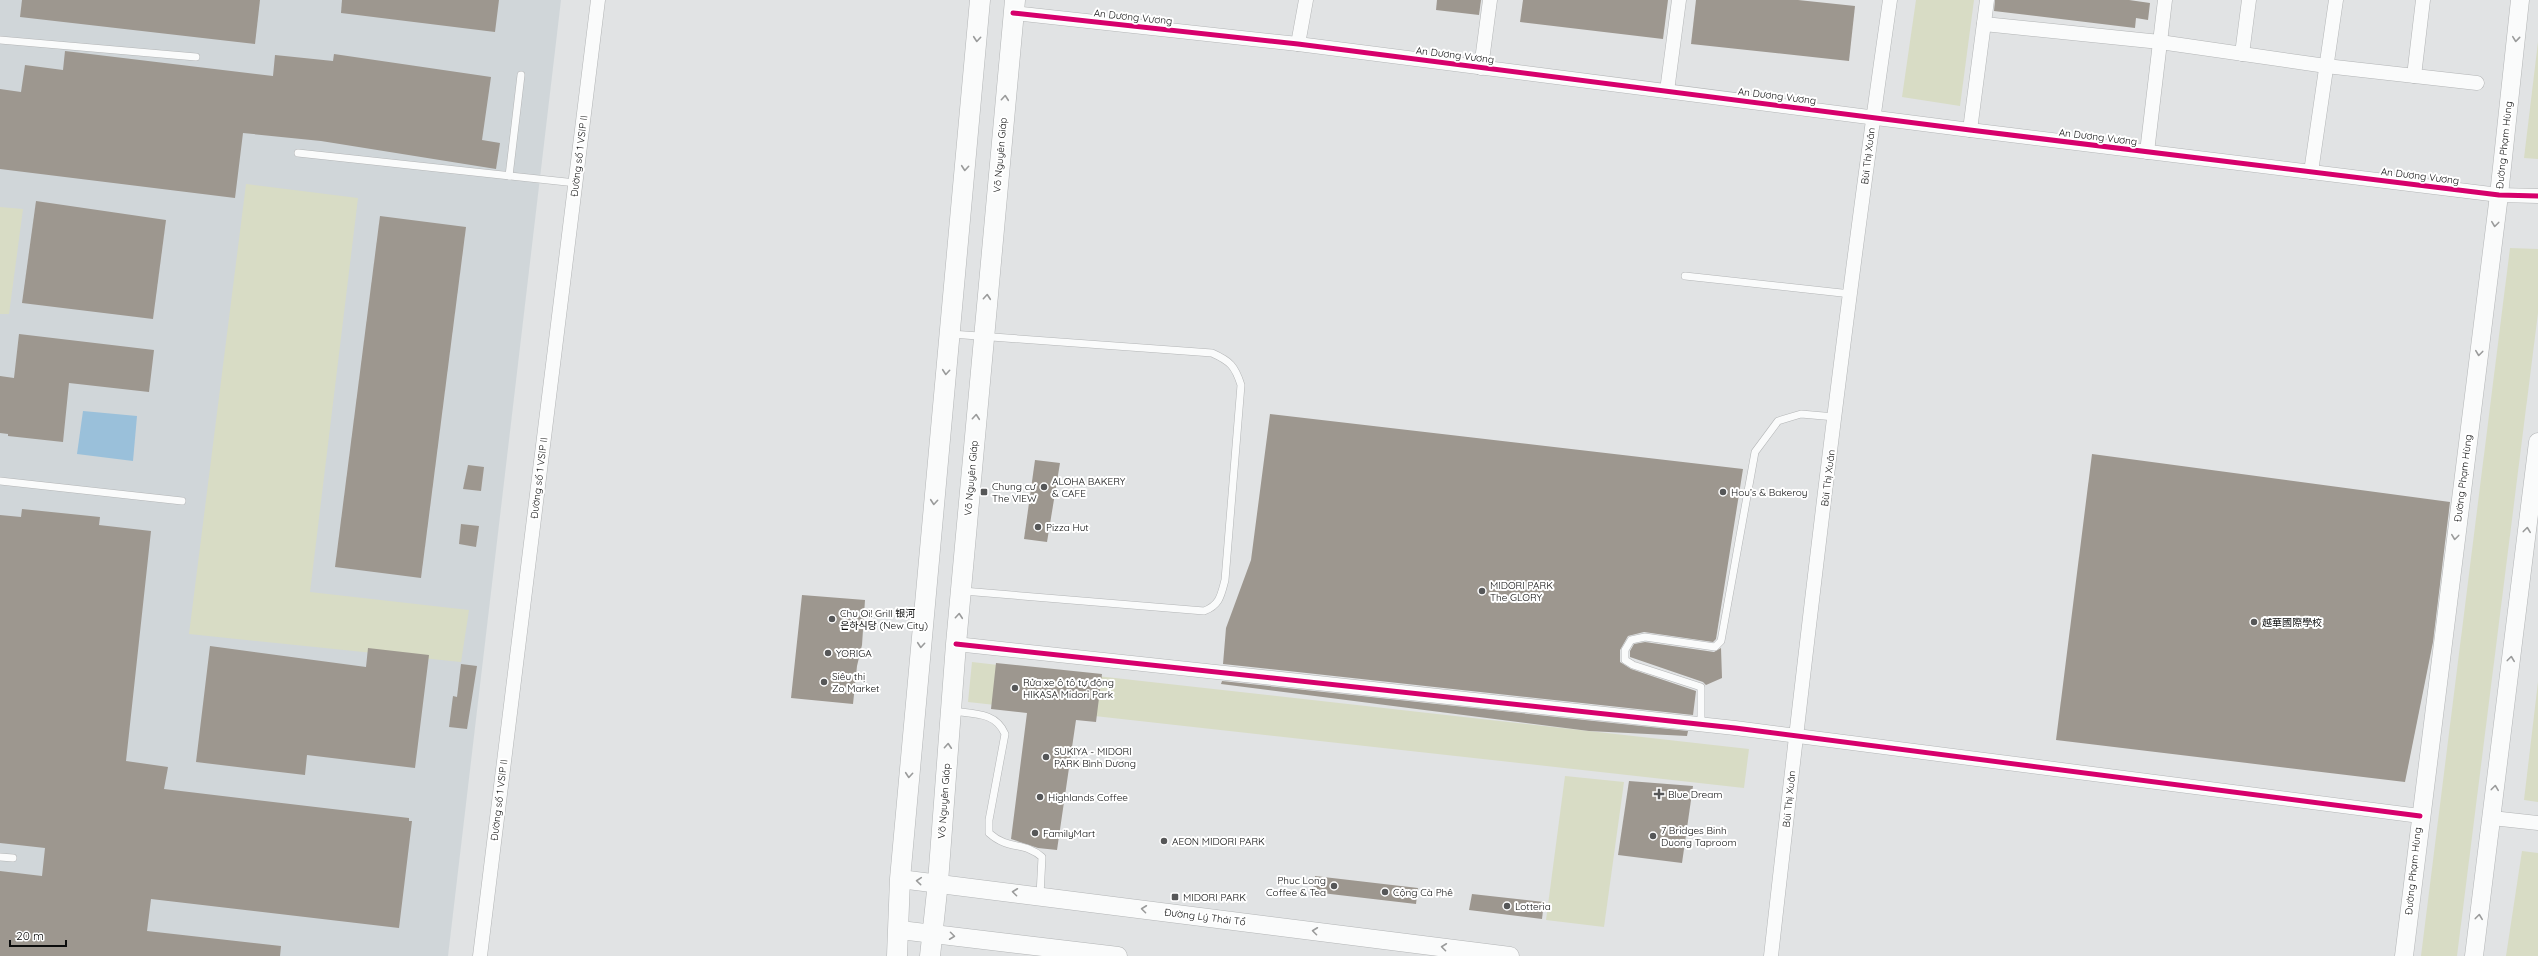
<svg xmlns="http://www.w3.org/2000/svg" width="2538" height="956" font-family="Quicksand,'Noto Sans SC','Noto Sans KR',sans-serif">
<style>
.built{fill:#d0d6d9}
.green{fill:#d8dcc5}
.water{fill:#9ac0da}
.building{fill:#9d978f}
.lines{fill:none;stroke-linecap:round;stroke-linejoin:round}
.service-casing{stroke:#b3b5b6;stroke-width:8}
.minor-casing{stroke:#b3b5b6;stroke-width:15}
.tertiary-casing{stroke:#b3b5b6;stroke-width:19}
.secondary-casing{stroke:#b3b5b6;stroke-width:21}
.service{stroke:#fafbfb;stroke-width:7}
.minor{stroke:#fafbfb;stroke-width:14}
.tertiary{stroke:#fafbfb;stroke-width:18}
.secondary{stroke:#fafbfb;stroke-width:20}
.cycleway-casing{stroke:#fff;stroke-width:8}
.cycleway{stroke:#d6006c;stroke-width:5}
.oneway{stroke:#9a9b9b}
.poi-dot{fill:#565758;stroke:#fff;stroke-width:1.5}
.labels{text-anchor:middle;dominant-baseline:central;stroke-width:4;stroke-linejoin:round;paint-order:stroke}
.street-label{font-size:10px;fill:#0b0c0c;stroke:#fff}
.poi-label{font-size:10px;fill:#0b0c0c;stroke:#fff;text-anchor:start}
</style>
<rect width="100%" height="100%" fill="#e1e3e4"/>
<path class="built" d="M0 0H561L448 956H0Z"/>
<g class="green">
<path d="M1916 0H1974L1960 106 1902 97Z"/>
<path d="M2538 42V159L2524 158Z"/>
<path d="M246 184 358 198 310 592 469 610 461 662 189 634Z"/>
<path d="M0 207 23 209 9 314H0Z"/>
<path d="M2510 248 2538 249V313L2457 956H2421Z"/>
<path d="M972 662 1749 749 1744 788 968 702Z"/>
<path d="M2538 682V802L2524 800Z"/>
<path d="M1565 776 1624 782 1604 927 1546 920Z"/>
<path d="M2522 851 2538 853V956H2506Z"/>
</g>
<path class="water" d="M83 411 137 416 133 461 77 454Z"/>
<g class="building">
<path d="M22 0H260L255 44 20 17Z"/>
<path d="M342 0H499L495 32 341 13Z"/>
<path d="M1437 0H1481L1479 15 1436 10Z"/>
<path d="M1523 0H1668L1663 39 1520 22Z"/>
<path d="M1696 0H1798L1855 6 1849 61 1691 44Z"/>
<path d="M1995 0H2129L2150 3 2148 20 2136 18 2135 28 1994 11Z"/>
<path d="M65 51 273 76 275 55 333 61 334 54 491 77 482 140 500 143 496 169 321 141 243 133 235 198 0 169V89L21 92 25 65 63 70Z"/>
<path d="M36 201 166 220 153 319 22 303Z"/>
<path d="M380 216 466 227 421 578 335 567Z"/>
<path d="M19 334 154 350 149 392 69 383 63 442 8 436V434L0 433V376L14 378Z"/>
<path d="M1270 414 1743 469 1716 639 1713 642 1644 632 1628 636 1620 650V662L1631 669 1696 691 1693 715 1223 664 1226 628 1251 560Z"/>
<path d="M2092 454 2450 502 2433 642 2405 782 2056 740Z"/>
<path d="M1035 460 1060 463 1047 542 1024 539Z"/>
<path d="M468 465 484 467 481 491 463 489Z"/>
<path d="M22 509 100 517 99 525 151 531 126 761 168 767 164 789 409 818V821H412L399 928 151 899 147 931 281 946 280 956H0V871L42 876 45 848 0 843V515L21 517Z"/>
<path d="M461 524 479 526 476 547 459 544Z"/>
<path d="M802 595 865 600 862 645 857 666 853 704 791 698Z"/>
<path d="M1645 642 1714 652 1721 648 1722 678 1706 685 1703 682 1630 657V651L1634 644Z"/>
<path d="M210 646 366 667 368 648 429 655 415 768 307 755 305 775 196 762Z"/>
<path d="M996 663 1102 674 1096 722 1076 720 1057 850 1038 848 1011 839 1027 713 991 709Z"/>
<path d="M461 664 477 666 467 729 449 727 453 696 457 697Z"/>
<path d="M1222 681 1688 731 1687 736 1589 731 1221 684Z"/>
<path d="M1629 781 1693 786 1682 863 1618 855Z"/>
<path d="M1315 876 1418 888 1416 904 1313 892Z"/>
<path d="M1472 894 1544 902 1542 919 1469 910Z"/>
</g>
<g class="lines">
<defs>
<g id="service">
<path d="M0 40 196 57"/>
<path d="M298 153 576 183"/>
<path d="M509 176 521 75"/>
<path d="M1685 276 1851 294"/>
<path d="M951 334 1212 353C1230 361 1235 366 1241 385L1225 580C1221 595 1220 605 1204 611L963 591"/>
<path d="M0 481 182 501"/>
<path d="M952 711C974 714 996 712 1005 734L989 820V833C1009 851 1024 841 1042 857L1040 895"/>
<path d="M1701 725V687L1633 665 1625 660V650L1631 640 1645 637 1715 647 1721 641 1755 452 1778 421 1801 414 1835 417"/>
<path d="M0 857 13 858"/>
</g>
<g id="minor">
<path d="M1013 13 1298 44 1970 130 2499 195 2538 196"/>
<path d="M1984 24 2160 42 2326 66 2477 83"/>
<path d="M1298 44 1306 0"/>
<path d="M2242 54 2249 0"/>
<path d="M1481 68 1490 0"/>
<path d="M2414 76 2423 0"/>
<path d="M1667 91 1679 0"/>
<path d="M1970 130 1987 0"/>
<path d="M2147 152 2165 0"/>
<path d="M2311 172 2336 0"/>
<path d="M956 644 1735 728 2420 816"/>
<path d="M2492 818 2538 823"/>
<path d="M480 956 598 0"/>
<path d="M1771 956C1807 637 1844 318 1890 0"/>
</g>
<g id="tertiary">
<path d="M900 879 1510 956"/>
<path d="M900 930 1118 956"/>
<path d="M2404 956 2499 195 2520 0"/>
<path d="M2474 956 2538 442"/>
</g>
<g id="secondary">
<path d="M897 956 900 879 980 0"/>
<path d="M930 956 938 882 956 644 1015 0"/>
</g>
</defs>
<use href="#service" class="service-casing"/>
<use href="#minor" class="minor-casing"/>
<use href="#tertiary" class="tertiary-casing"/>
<use href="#secondary" class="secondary-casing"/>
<use href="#service" class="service"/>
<use href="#minor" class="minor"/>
<use href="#tertiary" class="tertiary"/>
<use href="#secondary" class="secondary"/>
<defs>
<g id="cycleway">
<path d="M1013 13 1298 44 1970 130 2499 195 2538 196"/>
<path d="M956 644 1735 728 2420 816"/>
</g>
</defs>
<use href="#cycleway" class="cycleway-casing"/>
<use href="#cycleway" class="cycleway"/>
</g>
<defs><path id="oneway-chevron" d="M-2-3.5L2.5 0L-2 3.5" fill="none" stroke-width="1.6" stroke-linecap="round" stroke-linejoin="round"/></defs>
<g class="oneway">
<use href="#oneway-chevron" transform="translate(977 39) rotate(95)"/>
<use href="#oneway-chevron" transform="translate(2516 39) rotate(96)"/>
<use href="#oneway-chevron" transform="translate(1005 98) rotate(-85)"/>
<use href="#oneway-chevron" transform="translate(965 168) rotate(95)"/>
<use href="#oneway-chevron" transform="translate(2495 224) rotate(97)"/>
<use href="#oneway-chevron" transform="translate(987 297) rotate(-85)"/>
<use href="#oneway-chevron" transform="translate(2479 353) rotate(97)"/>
<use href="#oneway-chevron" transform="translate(946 372) rotate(95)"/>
<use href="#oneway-chevron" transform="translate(976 417) rotate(-85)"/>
<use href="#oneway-chevron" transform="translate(934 502) rotate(95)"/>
<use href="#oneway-chevron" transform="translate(2527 530) rotate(-83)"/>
<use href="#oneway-chevron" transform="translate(2455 537) rotate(97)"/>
<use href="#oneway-chevron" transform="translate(959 616) rotate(-85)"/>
<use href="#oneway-chevron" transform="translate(921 645) rotate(95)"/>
<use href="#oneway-chevron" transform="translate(2511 659) rotate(-83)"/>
<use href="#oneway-chevron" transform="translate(948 746) rotate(-86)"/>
<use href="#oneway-chevron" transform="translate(909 775) rotate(95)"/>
<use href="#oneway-chevron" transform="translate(2495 788) rotate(-83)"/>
<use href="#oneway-chevron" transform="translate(919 881) rotate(-175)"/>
<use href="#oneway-chevron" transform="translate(1015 892) rotate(-173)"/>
<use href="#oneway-chevron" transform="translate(1144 909) rotate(-173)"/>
<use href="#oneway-chevron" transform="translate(2479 917) rotate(-83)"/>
<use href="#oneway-chevron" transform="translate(1315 931) rotate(-173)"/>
<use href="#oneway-chevron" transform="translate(952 936) rotate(7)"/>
<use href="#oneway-chevron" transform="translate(1444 947) rotate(-173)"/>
</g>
<g class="poi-dot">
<circle cx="1044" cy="487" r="4"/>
<rect x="980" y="488" width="8" height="8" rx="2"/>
<circle cx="1723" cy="492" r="4"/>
<circle cx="1038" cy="527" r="4"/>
<circle cx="1482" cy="591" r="4"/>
<circle cx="832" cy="619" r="4"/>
<circle cx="2254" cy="622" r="4"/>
<circle cx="828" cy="653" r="4"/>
<circle cx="824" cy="682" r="4"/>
<circle cx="1015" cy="688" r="4"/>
<circle cx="1046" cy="757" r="4"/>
<path d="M1657 788h4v4h4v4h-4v4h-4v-4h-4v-4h4z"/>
<circle cx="1040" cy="797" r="4"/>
<circle cx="1035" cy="833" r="4"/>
<circle cx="1653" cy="836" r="4"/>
<circle cx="1164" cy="841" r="4"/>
<circle cx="1334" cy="886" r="4"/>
<circle cx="1385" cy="892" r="4"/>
<rect x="1171" y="893" width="8" height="8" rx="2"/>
<circle cx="1507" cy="906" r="4"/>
</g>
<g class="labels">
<g class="street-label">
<text transform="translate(1133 17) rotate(6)">An Dương Vương</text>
<text transform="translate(1455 55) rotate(7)">An Dương Vương</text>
<text transform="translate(1777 96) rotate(7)">An Dương Vương</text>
<text transform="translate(2098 137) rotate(7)">An Dương Vương</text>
<text transform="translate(2504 145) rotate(-84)">Đường Phạm Hùng</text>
<text transform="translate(1000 155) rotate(-85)">Võ Nguyên Giáp</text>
<text transform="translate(579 156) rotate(-83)">Đường số 1 VSIP II</text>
<text transform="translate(1868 156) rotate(-83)">Bùi Thị Xuân</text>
<text transform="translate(2420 176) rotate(7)">An Dương Vương</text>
<text transform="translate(539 478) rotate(-83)">Đường số 1 VSIP II</text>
<text transform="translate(971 478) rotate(-85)">Võ Nguyên Giáp</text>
<text transform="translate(1828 478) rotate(-83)">Bùi Thị Xuân</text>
<text transform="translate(2463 478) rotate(-83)">Đường Phạm Hùng</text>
<text transform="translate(1789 799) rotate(-84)">Bùi Thị Xuân</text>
<text transform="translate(499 800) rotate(-83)">Đường số 1 VSIP II</text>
<text transform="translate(944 801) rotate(-86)">Võ Nguyên Giáp</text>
<text transform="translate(2413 871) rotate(-84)">Đường Phạm Hùng</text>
<text transform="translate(1205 917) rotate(7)">Đường Lý Thái Tổ</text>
</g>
<g class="poi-label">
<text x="1052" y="481">ALOHA BAKERY<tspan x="1052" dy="12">&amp; CAFE</tspan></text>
<text x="992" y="486">Chung cư<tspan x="992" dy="12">The VIEW</tspan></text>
<text x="1731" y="492">Hou’s &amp; Bakeroy</text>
<text x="1046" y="527">Pizza Hut</text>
<text x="1490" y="585">MIDORI PARK<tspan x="1490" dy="12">The GLORY</tspan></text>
<text x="840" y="613">Chu Oi! Grill 银河<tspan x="840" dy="12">은하식당 (New City)</tspan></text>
<text x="2262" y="622">越華國際學校</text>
<text x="836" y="653">YORIGA</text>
<text x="832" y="676">Siêu thị<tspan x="832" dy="12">Zo Market</tspan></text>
<text x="1023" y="682">Rửa xe ô tô tự động<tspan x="1023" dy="12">HIKASA Midori Park</tspan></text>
<text x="1054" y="751">SUKIYA - MIDORI<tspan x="1054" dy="12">PARK Bình Dương</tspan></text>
<text x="1668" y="794">Blue Dream</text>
<text x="1048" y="797">Highlands Coffee</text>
<text x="1661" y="830">7 Bridges Binh<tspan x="1661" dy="12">Duong Taproom</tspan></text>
<text x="1043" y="833">FamilyMart</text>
<text x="1172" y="841">AEON MIDORI PARK</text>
<text x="1326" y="880" text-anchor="end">Phuc Long<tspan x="1326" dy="12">Coffee &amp; Tea</tspan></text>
<text x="1393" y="892">Cộng Cà Phê</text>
<text x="1183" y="897">MIDORI PARK</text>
<text x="1515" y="906">Lotteria</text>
</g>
</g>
<path d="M10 940v6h56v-6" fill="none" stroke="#0b0c0c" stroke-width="2"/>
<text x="16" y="940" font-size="12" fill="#0b0c0c" stroke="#ffffff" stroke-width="3" paint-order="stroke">20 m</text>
</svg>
